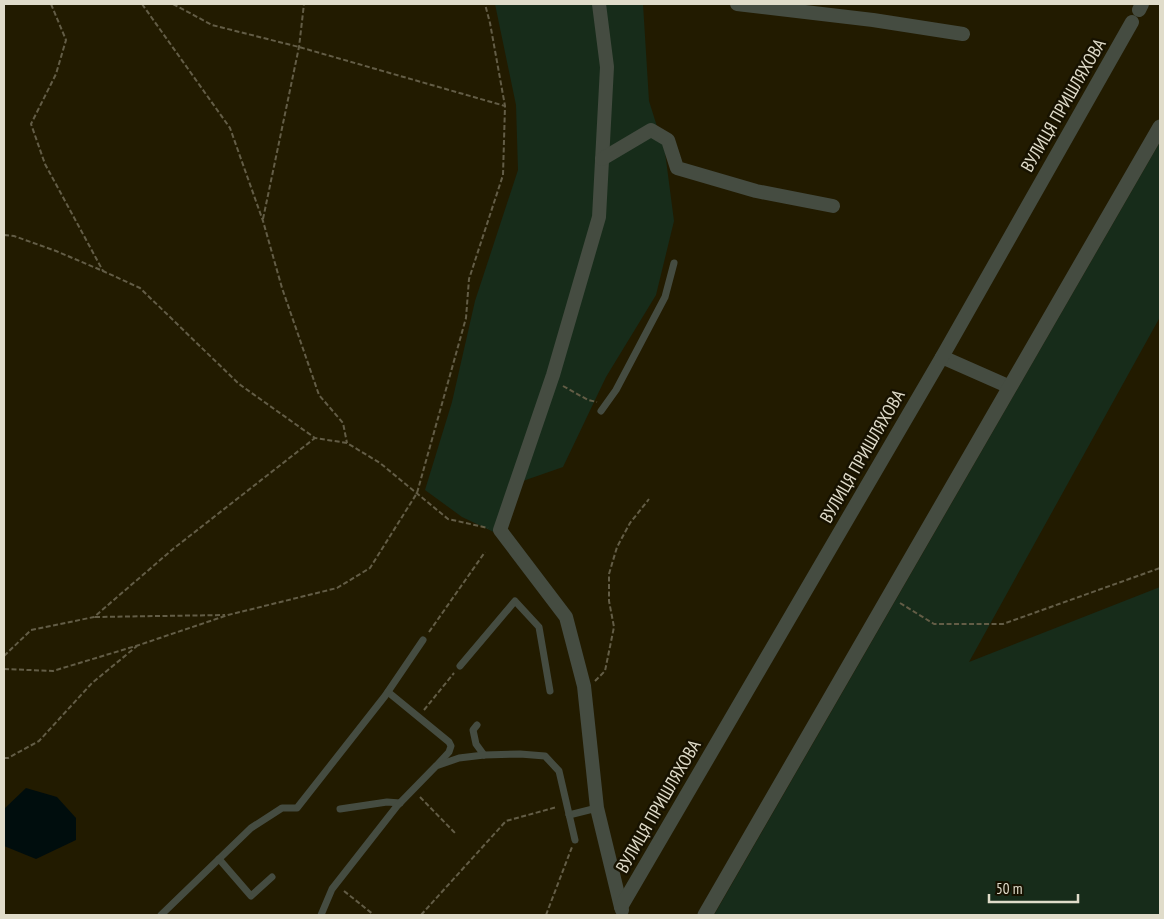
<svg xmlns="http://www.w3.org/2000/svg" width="1164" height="919" font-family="'PT Sans Narrow',sans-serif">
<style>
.green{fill:#172c1a}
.water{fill:#000d0d}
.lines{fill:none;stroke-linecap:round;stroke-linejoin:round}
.path{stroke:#635d46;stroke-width:2;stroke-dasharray:5 2.5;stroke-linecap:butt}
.service{stroke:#454c41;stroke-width:7}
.minor{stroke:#454c41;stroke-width:14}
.tertiary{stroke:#454c41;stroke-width:15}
.labels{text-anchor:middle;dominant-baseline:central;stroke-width:5;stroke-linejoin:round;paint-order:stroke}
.street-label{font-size:18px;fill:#e0dcca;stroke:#171200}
</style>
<rect width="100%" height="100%" fill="#221b00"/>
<g class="green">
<path d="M495 4H643L649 101 665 152 674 221 656 295 606 377 563 467 520 482 500 535 462 517 425 490 452 402 475 301 518 170 516 105Z"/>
<path d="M1160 142V317L969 662 1160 587V915H714Z"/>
</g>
<path class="water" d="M26 788 57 797 76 818V840L36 859 4 846V809Z"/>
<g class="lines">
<g class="path">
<path d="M51 4 66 40 56 74 31 124 45 164 103 271"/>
<path d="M142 4 230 128 263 221 282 288 319 395 343 423 347 443"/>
<path d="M173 4 212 25 299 47 505 106"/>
<path d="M263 219 299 47 304 4"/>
<path d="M4 235 14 236 56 251 103 271 140 288 239 384 315 438 347 443 380 463 448 519 488 528"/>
<path d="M563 386 588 400 597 402"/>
<path d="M900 603 934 624H1003L1160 568"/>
<path d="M95 617 225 615"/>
<path d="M429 632 485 552"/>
<path d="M4 656 31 630 94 617 173 549 315 438"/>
<path d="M4 669 53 671 139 645 228 615 337 588 370 568 417 493 466 318 469 279 503 175 505 106 490 23 485 4"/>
<path d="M595 681 605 671 614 627 609 601V574L617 547 630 523 649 499"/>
<path d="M424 710 454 673"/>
<path d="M4 758H8L39 741 92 683 137 646"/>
<path d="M420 797 456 834"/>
<path d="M344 891 374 915"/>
<path d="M421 915 506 821 557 807"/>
<path d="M546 915 572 847"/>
</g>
<g class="service">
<path d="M601 411 616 390 665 297 674 263"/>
<path d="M460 666 515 601 539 627 550 691"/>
<path d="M388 692 449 742 451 746 449 752 437 765"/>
<path d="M477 725 473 730 476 744 484 755"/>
<path d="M340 809 387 802 400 803"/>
<path d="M569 815 597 808"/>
<path d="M219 859 251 896 272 877"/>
<path d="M161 915 251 828 282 808H297L385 696 423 640"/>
<path d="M321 915 332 889 397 806 436 766 459 758 484 755 520 754 545 756 559 771 575 840"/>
</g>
<g class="minor">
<path d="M599 4 607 67 599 217 553 375 500 530 566 617 584 686 597 808 621 907 622 910"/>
<path d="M737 4 873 20 963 34"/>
<path d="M1139 10 1142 4"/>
<path d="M602 159 651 130 668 140 677 168 756 191 833 206"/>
<path d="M942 357 1010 387"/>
<path d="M621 907 942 357 1132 22"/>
</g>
<path class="tertiary" d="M705 915 1160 127"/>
</g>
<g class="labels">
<g class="street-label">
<text transform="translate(1063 105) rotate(-60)">ВУЛИЦЯ ПРИШЛЯХОВА</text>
<text transform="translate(862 456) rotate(-60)">ВУЛИЦЯ ПРИШЛЯХОВА</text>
<text transform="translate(658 806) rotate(-60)">ВУЛИЦЯ ПРИШЛЯХОВА</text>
</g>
</g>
<rect width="1164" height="919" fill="none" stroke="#e0dcca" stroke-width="10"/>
<path d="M989 894v8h89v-8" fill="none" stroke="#e0dcca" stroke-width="2.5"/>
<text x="996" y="894" font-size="15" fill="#e0dcca" stroke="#171200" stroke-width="4" paint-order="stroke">50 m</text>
</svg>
